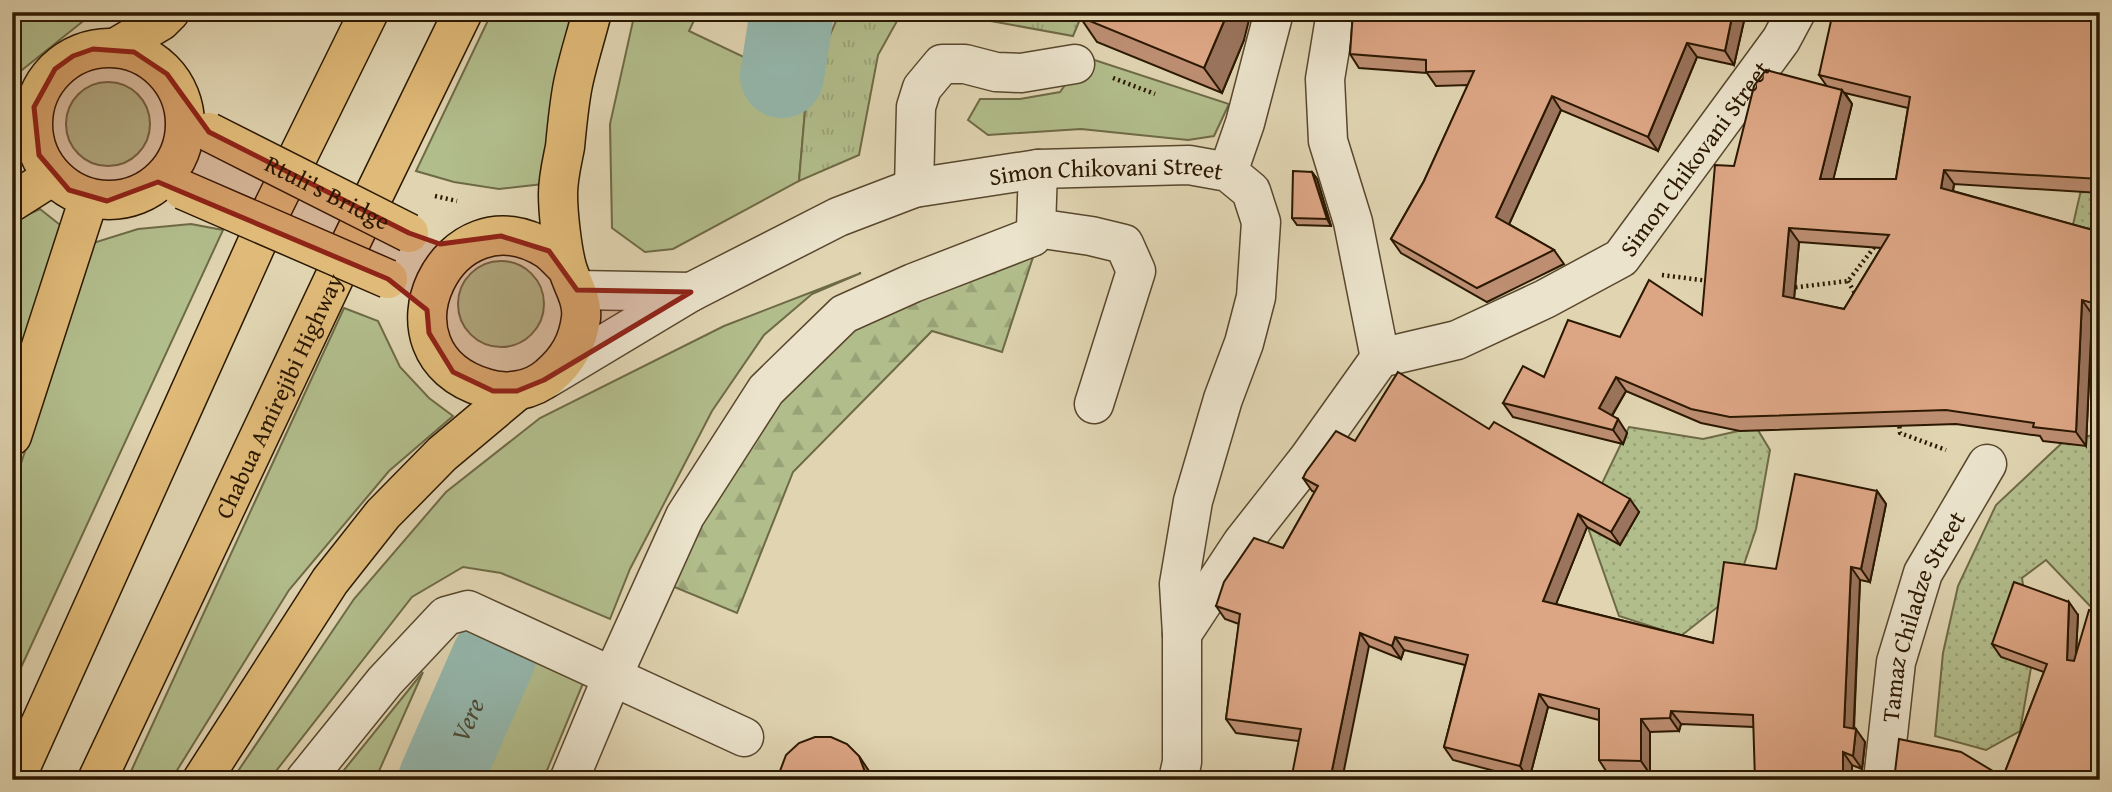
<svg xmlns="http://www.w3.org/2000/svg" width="2112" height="792" font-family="'Gentium Book Plus',serif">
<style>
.grass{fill:#b2bd8c;stroke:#6e6a46;stroke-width:2}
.forest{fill:url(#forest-firs);stroke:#6e6a46;stroke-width:2}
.park{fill:url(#park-tufts);stroke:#6e6a46;stroke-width:2}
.garden{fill:url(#garden-dots);stroke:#6e6a46;stroke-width:2}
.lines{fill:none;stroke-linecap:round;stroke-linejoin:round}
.river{stroke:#94b8ae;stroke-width:84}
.minor-casing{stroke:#58472d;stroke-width:41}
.major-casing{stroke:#2b1801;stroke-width:41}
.path{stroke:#2b1801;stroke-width:4.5;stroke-dasharray:2 3.5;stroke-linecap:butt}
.minor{stroke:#ebe3cc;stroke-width:38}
.major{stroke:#e0ba78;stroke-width:38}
.major-bridge-casing{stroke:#2b1801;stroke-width:41;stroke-linecap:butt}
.major-bridge{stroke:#e0ba78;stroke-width:38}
.wall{fill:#bd8e72;stroke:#2b1801;stroke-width:2;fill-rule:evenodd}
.shaded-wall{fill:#9a745c;stroke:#2b1801;stroke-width:2}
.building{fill:#dca584;stroke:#2b1801;stroke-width:2;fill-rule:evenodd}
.marked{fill:#8f2418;fill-opacity:0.2;stroke:#8f2418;stroke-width:5;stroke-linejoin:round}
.labels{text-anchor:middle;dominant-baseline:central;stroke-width:6;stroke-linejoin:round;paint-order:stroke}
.street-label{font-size:24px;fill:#2b1801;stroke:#ebe3cc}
.water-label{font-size:26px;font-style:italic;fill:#4a4835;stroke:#ebe3cc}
</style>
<defs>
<pattern id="forest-firs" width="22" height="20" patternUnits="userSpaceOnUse" patternTransform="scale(1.75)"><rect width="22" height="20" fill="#b2bd8c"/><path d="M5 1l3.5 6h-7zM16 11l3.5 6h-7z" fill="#99a277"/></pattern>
<pattern id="park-tufts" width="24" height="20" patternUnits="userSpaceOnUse" patternTransform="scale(1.75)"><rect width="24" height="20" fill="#b2bd8c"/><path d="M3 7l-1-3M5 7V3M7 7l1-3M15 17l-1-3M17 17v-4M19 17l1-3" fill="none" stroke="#99a277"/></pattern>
<pattern id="garden-dots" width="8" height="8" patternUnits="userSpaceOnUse" patternTransform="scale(1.75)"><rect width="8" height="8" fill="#b2bd8c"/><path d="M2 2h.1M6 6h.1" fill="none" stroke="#99a277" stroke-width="1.8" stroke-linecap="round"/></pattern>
</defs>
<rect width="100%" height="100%" fill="#e0d4b1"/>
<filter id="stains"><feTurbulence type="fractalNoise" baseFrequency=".00286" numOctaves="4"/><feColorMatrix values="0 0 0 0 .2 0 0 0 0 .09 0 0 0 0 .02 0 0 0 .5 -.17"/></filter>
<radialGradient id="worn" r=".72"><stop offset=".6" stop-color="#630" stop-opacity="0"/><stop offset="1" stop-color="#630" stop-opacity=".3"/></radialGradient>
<g class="grass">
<path d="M12 12H99L87 18 12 78Z"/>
<path d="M492 12H577L543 184 499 189 454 182 416 171Z"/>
<path d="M635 12H698L689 31 807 87 799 181 673 249 645 252 612 228 610 124Z"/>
<path d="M1070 52 1229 104 1214 136 1188 140 1081 129 988 135 968 120 980 99H1020L1060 92 1077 68Z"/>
<circle cx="108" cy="124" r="42"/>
<path d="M40 209 64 228 12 401V226L20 218Z"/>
<path d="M191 224 223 230 12 687V491L93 243 138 229Z"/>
<circle cx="501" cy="304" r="43"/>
<path d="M861 273 812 294 764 335 712 411 630 569 610 619 501 573 463 567 412 597 269 780H232L354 599 446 492 540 418 724 326Z"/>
<path d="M344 308 378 321 400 367 429 398 453 416 389 471 289 590 171 780H127Z"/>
<path d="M526 656 584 681 543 780H473Z"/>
<path d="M423 672 375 780H336Z"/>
</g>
<path class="forest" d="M1036 248 1002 352 932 331 793 472 737 613 672 586 698 528 780 397 841 336Z"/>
<g class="park">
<path d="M840 12H917L897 21 878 55 859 155 799 181 807 87Z"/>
<path d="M941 12H1083L1073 36Z"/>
</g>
<g class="garden">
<path d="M2093 138 2100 140V236L2072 229Z"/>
<path d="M2100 391V596L2091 607 2046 560 2022 578 2033 656 2020 731 1986 750 1935 736 1943 653 1958 586 1996 505 2063 442 2097 434Z"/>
<path d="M1629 427 1703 439 1756 427 1770 450 1756 529 1734 594 1681 636 1619 616 1585 519Z"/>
</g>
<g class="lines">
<g class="river">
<path d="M782 76 792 12"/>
<path id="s1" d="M440 780 494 657"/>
</g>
<defs>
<g id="minor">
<path d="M1336 12 1325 79 1328 141 1353 222 1380 358"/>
<path d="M1228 172 1245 123 1274 12"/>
<path d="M914 188 916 107 922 88 942 64H965L996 72 1021 73 1075 64"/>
<path d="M1036 228 1091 236 1124 244 1136 271 1094 404"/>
<path d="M577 290 691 292"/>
<path id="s2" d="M546 379 691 292 838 217 914 188 1038 169 1189 165 1228 172 1251 191 1261 222 1256 297 1244 343 1223 399 1193 501 1179 584 1182 634V762L1178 780"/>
<path id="s3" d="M1182 634 1242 543 1308 459 1380 358 1457 340 1545 299 1621 258 1781 40 1796 12"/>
<path d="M305 780 385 681 446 616 468 610 744 737"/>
<path d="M569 780 613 675 685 516 766 390 844 314 913 283 1032 237 1036 228 1038 169"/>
<path id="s4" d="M1883 780 1896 662 1923 573 1987 464"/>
</g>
<g id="major">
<circle cx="109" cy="124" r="76"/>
<path d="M115 48 161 21 170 12"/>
<path d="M12 202 53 176"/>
<path d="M567 268C561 263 555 255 548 250 449 186 368 353 485 388 506 395 532 391 549 376 568 360 578 342 581 318 583 299 572 285 567 267 562 249 558 213 558 194 558 178 562 162 565 147 567 126 569 104 573 84 578 60 586 36 592 12"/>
<path d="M12 436 89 198"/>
<path d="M15 780 274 205 369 12"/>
<path id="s5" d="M97 780 352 240 463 12"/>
<path d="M202 780 330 581 383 514 442 454 517 391"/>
</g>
</defs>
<use href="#minor" class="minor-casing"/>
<use href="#major" class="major-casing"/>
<g class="path">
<path d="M1113 78 1155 94"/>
<path d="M435 196 457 201"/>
<path d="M1662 275 1709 281"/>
<path d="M1848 281 1857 297"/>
<path d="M1790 288 1848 281 1876 245"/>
<path d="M1899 421 1900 433 1946 450"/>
</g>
<use href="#minor" class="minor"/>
<use href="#major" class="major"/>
<defs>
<g id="major-bridge">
<path id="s6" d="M209 132 409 233"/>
<path d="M183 190 388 279"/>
</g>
</defs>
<use href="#major-bridge" class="major-bridge-casing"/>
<use href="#major-bridge" class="major-bridge"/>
</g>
<g class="wall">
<path d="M1353 12H1746L1734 65 1697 57 1658 151 1561 110 1509 224 1554 250 1564 264 1487 302 1401 253 1391 239 1424 181 1468 85 1436 86 1427 73 1359 68 1350 54Z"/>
<path d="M2100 12V193L1954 184 1953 191 2100 232V317L2092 314 2086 446 2043 441 2040 436 1956 424 1740 431 1701 423 1626 391 1612 416 1627 433 1623 444 1513 417 1503 403 1544 377 1620 337 1702 315 1734 166 1826 85 1819 75ZM1845 93 1908 108 1896 179H1833L1852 104ZM1799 242 1881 248 1844 309 1794 299Z"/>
<path d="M1080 17 1244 40 1222 93 1097 42Z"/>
<path d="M1312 172 1317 179 1331 226 1297 225 1292 218Z"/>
<path d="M1489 429 1639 512 1620 545 1587 527 1556 604 1713 643 1776 569 1877 491 1886 504 1870 582 1860 580 1854 729 1865 742 1862 769 1754 727 1681 724 1679 731 1650 732V774H1608L1599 760V720L1548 707 1529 780 1453 760 1444 747 1465 665 1404 650 1401 659 1369 646 1298 741 1236 733 1226 719 1239 624 1225 619 1216 606 1283 548 1315 492 1312 491 1303 478 1355 441Z"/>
<path d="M2078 615 2076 652 2100 780H1900L1895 772 2003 777 2044 672 2001 657 1992 644Z"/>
</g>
<g class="shaded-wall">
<path d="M1228 12H1251L1244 40 1222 93 1204 68Z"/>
<path d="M1733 12H1746L1734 65 1725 51Z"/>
<path d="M1687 43 1697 57 1658 151 1648 137Z"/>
<path d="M1842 90 1852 104 1830 193 1820 179Z"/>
<path d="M1552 96 1561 110 1506 231 1496 217Z"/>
<path d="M1944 170 1954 184 1951 202 1941 188Z"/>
<path d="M1312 172 1317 179 1331 226 1327 219Z"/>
<path d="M1789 228 1799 242 1793 310 1783 296Z"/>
<path d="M2082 300 2092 314 2086 446 2076 432Z"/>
<path d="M1616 377 1626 391 1608 422 1599 408Z"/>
<path d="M1618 419 1627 433 1623 444 1613 430Z"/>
<path d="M1877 491 1886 504 1870 582 1861 569Z"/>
<path d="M1630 499 1639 512 1620 545 1611 532Z"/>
<path d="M1578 514 1587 527 1552 614 1543 601Z"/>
<path d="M1851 567 1860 580 1853 740 1844 727Z"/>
<path d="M2069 602 2078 615 2075 672 2067 660Z"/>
<path d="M1360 633 1369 646 1342 780H1330Z"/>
<path d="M1395 637 1404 650 1401 659 1392 646Z"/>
<path d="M1539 694 1548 707 1529 780 1520 766Z"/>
<path d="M1671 711 1681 724 1679 731 1670 718Z"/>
<path d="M1641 719 1650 732V774L1641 761Z"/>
<path d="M1856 729 1865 742 1862 769 1853 756Z"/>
<path d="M1843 752 1852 765V780H1843Z"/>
<path d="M859 756 875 780H865Z"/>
</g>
<g class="building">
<path d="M1082 12H1228L1204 68 1080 17Z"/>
<path d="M1353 12H1733L1725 51 1687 43 1648 137 1552 96 1496 217 1554 250 1477 288 1391 239 1424 181 1474 71 1426 72V60L1350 54Z"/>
<path d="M1833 12H2100V179L1944 170 1941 188 2100 232V305L2082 300 2076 432 2033 427 2034 423 1946 410 1730 417 1691 409 1616 377 1599 408 1618 419 1613 430 1503 403 1523 366 1544 377 1568 320 1620 337 1649 280 1702 315 1715 165 1734 166 1754 86 1766 70 1842 90 1820 179H1896L1910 97 1819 75ZM1789 228 1889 235 1844 309 1783 296Z"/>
<path d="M1293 171 1312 172 1327 219 1292 218Z"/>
<path d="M1398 372 1489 429 1494 422 1630 499 1611 532 1578 514 1543 601 1713 643 1724 562 1776 569 1795 474 1877 491 1861 569 1851 567 1844 727 1856 729 1853 756 1843 752V780H1755L1753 715 1671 711 1670 718 1641 719V761L1599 760V709L1539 694 1520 766 1444 747 1468 655 1395 637 1392 646 1360 633 1330 780H1291L1301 729 1226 719 1240 614 1216 606 1224 582 1254 538 1283 548 1318 486 1303 478 1306 472 1336 431 1355 441Z"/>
<path d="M2014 582 2069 602 2067 660 2074 661 2089 610 2100 614V780H1914L1895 772 1899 739 1961 752 2003 777 2047 664 1992 644Z"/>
<path d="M815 737H831L847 744 859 756 865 772V780H780V771L786 755 799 743Z"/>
</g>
<path class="marked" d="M93 49 134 52 167 74 209 132 409 233 440 244 501 236 549 251 577 290 691 292 544 380 517 391H493L453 372 429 333 427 310 388 279 158 182 107 201 69 190 39 155 34 107 55 69 73 56Z"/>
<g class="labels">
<g class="street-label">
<text stroke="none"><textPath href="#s3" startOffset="726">Simon Chikovani Street</textPath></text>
<text stroke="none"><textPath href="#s2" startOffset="609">Simon Chikovani Street</textPath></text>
<text stroke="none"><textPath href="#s6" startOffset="133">Rtuli's Bridge</textPath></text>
<text stroke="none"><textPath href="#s5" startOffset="425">Chabua Amirejibi Highway</textPath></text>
<text stroke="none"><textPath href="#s4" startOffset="170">Tamaz Chiladze Street</textPath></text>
</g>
<g class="water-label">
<text stroke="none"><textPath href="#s1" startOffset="66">Vere</textPath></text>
</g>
</g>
<rect width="2112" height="792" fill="none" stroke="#e0d4b1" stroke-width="42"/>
<rect x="14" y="14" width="2084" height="764" fill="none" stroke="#2b1801" stroke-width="3.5"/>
<rect x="21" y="21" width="2070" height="750" fill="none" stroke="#2b1801" stroke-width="2"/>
<rect width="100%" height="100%" filter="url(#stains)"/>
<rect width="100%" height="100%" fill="url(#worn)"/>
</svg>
